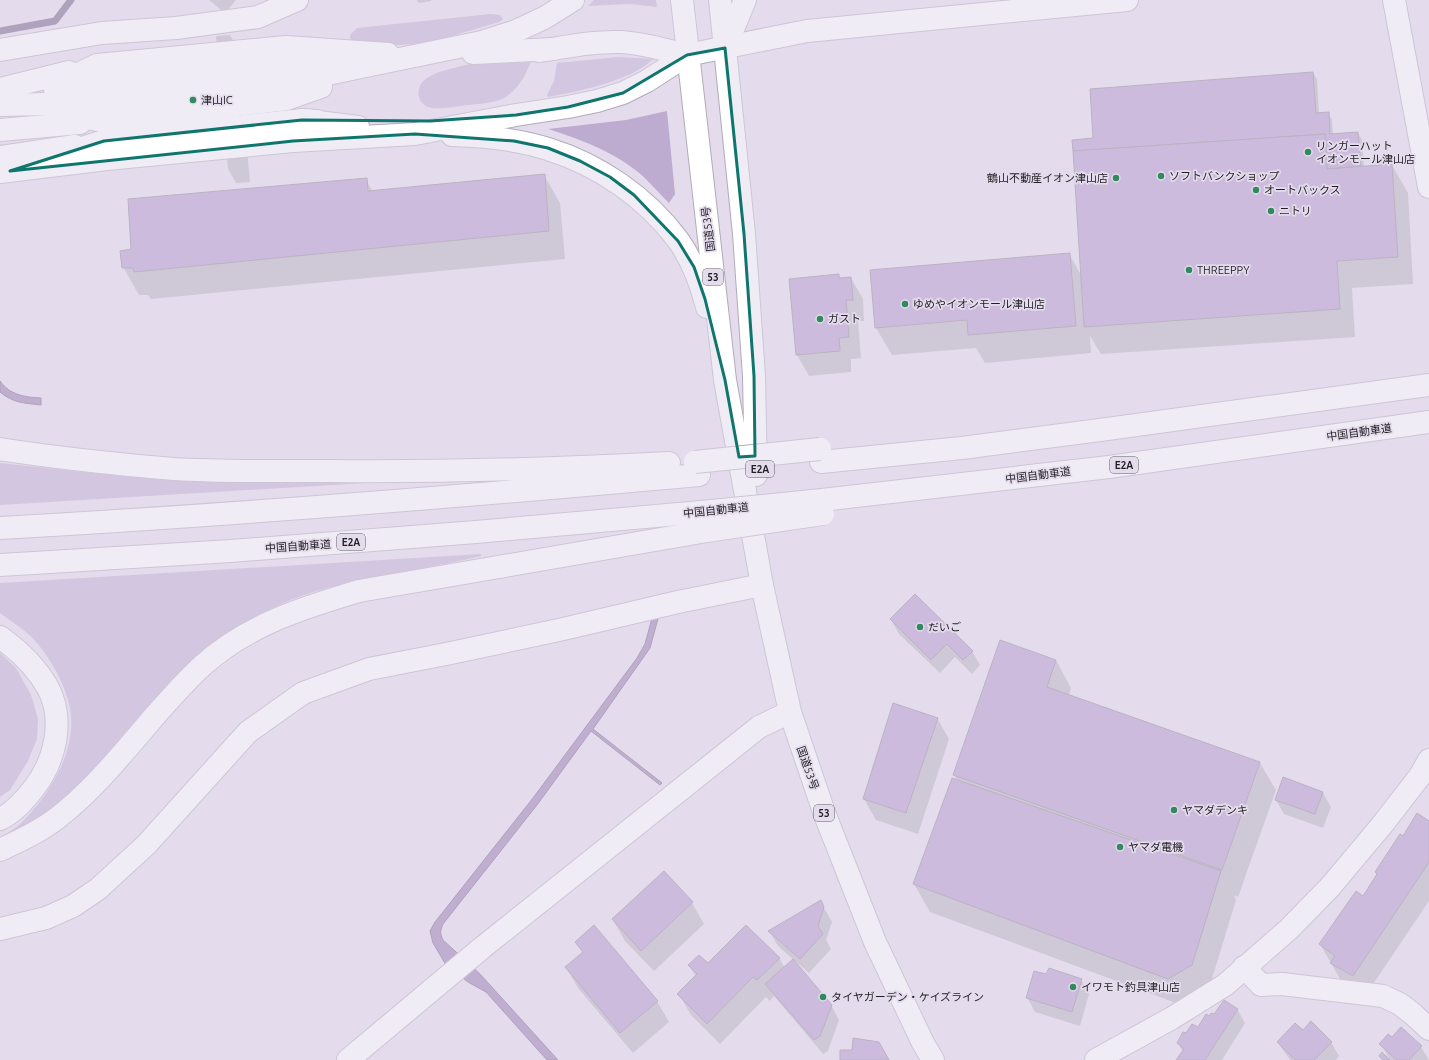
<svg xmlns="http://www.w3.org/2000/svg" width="1429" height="1060" font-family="Ubuntu,'Noto Sans JP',sans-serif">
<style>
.green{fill:#beabd0}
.water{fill:#9275ac;stroke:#705b83}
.shadow{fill:#0003}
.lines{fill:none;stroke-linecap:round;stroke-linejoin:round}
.stream{stroke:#705b83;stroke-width:7}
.building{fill:#b293cd;stroke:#88808f}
.minor-casing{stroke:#b2aab9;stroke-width:24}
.highway-casing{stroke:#b2aab9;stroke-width:24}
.minor{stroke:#fff;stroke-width:22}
.highway{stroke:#fff;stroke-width:22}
.highway-bridge-casing{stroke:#b2aab9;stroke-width:24;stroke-linecap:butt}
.highway-bridge{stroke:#fff;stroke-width:22}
.marked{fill:none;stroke:#0f766e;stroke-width:3;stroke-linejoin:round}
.poi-dot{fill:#31895e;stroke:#e4dcec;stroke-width:1.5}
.labels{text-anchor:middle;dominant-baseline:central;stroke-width:3.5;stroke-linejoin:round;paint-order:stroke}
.shield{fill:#e4dcec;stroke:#5b565f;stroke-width:1}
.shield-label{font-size:10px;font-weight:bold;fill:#201d23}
.poi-label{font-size:11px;fill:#201d23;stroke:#e4dcec;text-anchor:start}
.street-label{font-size:11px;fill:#201d23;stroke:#e4dcec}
</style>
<rect width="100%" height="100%" fill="#e4dcec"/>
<g class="green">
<path d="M594 0H656L657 7 630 4 588 6Z"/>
<path d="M490 14 500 15 503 19 499 22 472 30 430 42 400 45 359 44C353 42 350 41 350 35L357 28Z"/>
<path d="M517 52 533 55C529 71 518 91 502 99 490 104 474 104 461 106 452 107 435 110 428 107 415 102 416 85 427 78 436 72 450 69 461 66 480 62 498 57 517 52Z"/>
<path d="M618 57 653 59C631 81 579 91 548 97L547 95 554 81 557 63Z"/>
<path d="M667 111 675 194 669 203C659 193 649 181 638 172 610 150 582 140 548 129L626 120Z"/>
<path d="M0 463 130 477 366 483 0 505Z"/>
<path d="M481 554V556C443 565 404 571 366 579 341 584 317 590 293 599 265 610 237 627 213 645 178 671 149 704 121 737 109 751 98 767 84 781 61 803 33 825 3 836 8 832 15 829 20 824 49 796 78 750 70 708 67 693 60 677 52 664 45 653 37 641 27 633 19 626 9 620 0 613V583Z"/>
<path d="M0 653 16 668 31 695 38 719 37 739 28 761 10 790 0 797Z"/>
</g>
<g class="water">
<path d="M0 381C10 395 24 397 41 398V405C24 403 13 403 0 392Z"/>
<path d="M659 615 650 648 593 729 662 783 660 785 591 731 537 805 443 924C440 931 440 934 443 940L480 974 558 1060H547L486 992 468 982 446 965 433 943 430 931 435 922 533 798 637 658 645 644 652 618Z"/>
</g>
<g class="shadow">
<path d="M209 0H236L225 13Z"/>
<path d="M417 0H431V1L419 3Z"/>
<path d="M230 35 238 49 250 182 236 183 228 169 216 36Z"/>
<path d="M1313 73 1317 79 1319 114 1328 113 1332 120 1333 135 1358 133 1362 140 1364 167 1392 165 1408 193 1413 284 1352 288 1355 337 1101 354 1090 336 1091 353 985 363 976 348 892 355 876 328 1069 254 1081 275 1094 139Z"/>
<path d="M544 175 560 203 565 259 151 299 148 295H139L123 267 132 250 366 180 373 192Z"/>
<path d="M839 275 841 279 851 278 863 299 864 321H858L861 358 851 359V372L809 376 797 355 790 280Z"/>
<path d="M891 620 972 651 980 665 972 674 955 657 940 673 899 634Z"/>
<path d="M1056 660 1071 688 1069 695 1260 763 1276 790 1238 897 1234 895 1236 900 1208 992 1184 1006 930 912 914 884 957 780 954 775Z"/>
<path d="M937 718 949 739 918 834 876 820 864 799Z"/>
<path d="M1323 793 1331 807 1323 828 1284 814 1276 800Z"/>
<path d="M1429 822V901L1365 996 1343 984 1320 944 1363 897 1378 875 1376 872 1403 837Z"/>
<path d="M820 901 832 922 826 940 831 949 809 973 778 946 770 932Z"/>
<path d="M692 903 704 924 654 971 625 941 613 920Z"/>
<path d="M576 942 657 1001 669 1022 633 1053 578 988 566 967 583 954Z"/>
<path d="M779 958 785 968 831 1005 839 1020 828 1051 823 1054 774 996 770 1001 766 997 720 1044 691 1015 679 994 696 977 689 965H708Z"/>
<path d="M1081 980 1089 994 1080 1026 1035 1012 1027 997Z"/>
<path d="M1237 1009 1245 1023 1222 1060H1178L1183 1052 1178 1043 1186 1035 1198 1028 1209 1018Z"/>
<path d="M1401 1029 1421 1047 1429 1060H1390L1381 1044 1392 1038Z"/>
<path d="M1303 1031 1331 1042 1339 1056 1336 1060H1290L1278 1043Z"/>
</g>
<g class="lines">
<path class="stream" d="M0 31 55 21 71 0"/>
</g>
<g class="building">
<path d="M1313 72 1316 113 1329 112 1330 134 1358 132 1361 166 1327 169 1325 134 1073 151 1072 140 1093 138 1090 89Z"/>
<path d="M1325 134 1327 169 1392 164 1398 257 1337 261 1340 309 1084 327 1073 151Z"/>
<path d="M545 174 549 231 134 272 133 268H122L120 251 131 249 128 199 367 178 368 191Z"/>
<path d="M1070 253 1076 326 968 335 967 320 875 328 870 270Z"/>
<path d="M839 274V278L851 277 853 300H846L849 337 839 338 840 351 796 355 789 279Z"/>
<path d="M915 594 973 651 963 660 947 644 931 660 890 619Z"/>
<path d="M1000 640 1056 660 1047 687 1260 762 1222 870 953 775Z"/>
<path d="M893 703 938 718 906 813 863 799Z"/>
<path d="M1283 777 1323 792 1315 814 1275 800Z"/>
<path d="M952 778 1221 871 1192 965 1168 979 913 884Z"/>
<path d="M1417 813 1429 821V862L1353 976 1330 963 1335 956 1319 944 1356 891 1363 896 1377 874 1375 872 1400 834 1403 836Z"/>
<path d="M664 871 693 902 641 951 612 919Z"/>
<path d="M821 900 824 907 818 926 823 934 800 959 768 931Z"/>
<path d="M594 925 658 1001 620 1033 565 967 583 952 575 942Z"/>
<path d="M746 925 780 958 757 980 753 977 707 1024 677 994 697 974 688 965 699 955 708 963Z"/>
<path d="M793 959 832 1005 820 1036 814 1040 765 984Z"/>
<path d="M1049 968 1082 979 1072 1012 1026 998 1034 971 1046 974Z"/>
<path d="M1224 1000 1238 1009 1205 1060H1176L1184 1049 1177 1043 1183 1032 1186 1033 1192 1024 1198 1027 1206 1014 1209 1016 1211 1013 1214 1014Z"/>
<path d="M1311 1021 1332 1042 1314 1060H1295L1277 1042 1295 1023 1303 1030Z"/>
<path d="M1401 1027 1422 1046 1409 1060H1397L1379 1044 1388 1034 1392 1037Z"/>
<path d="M853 1038 879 1042 889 1060H840V1050H852Z"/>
<path d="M1382 1052 1390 1060H1383L1379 1056Z"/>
</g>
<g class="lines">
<defs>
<g id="minor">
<path d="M1394 0 1429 187"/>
<path d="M725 48 745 0"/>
<path d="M0 50 102 33 176 28 258 17 297 0"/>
<path d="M687 55 807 31 1127 0"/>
<path d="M0 929 46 918 73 906 98 889 146 845 248 732 303 693 369 669 446 654 559 630 678 602 762 585"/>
<path d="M1244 967 1261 985 1282 984 1383 996 1400 1004 1414 1015 1429 1029"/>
<path d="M348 1060 483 947 759 727 790 712"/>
<path d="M1096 1060 1172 1018 1225 985 1289 929 1330 887 1382 825 1420 776 1429 760"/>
</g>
<g id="highway">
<path d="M682 0 725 380 762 585 790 712 825 815 875 942 923 1043 933 1060"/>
<path d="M720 0 744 234 754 376 756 475"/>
<path d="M539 51C566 47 593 41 620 42 643 43 665 50 687 55"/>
<path d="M473 53 554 49"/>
<path d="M54 86 97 65 286 47 388 54"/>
<path d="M0 89 69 72"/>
<path d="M55 95 98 84 285 65 331 62"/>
<path d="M0 105 99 103 284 83 482 42 516 31 544 18 573 0"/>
<path d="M58 113 103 121 287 99 321 87"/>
<path d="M302 120 358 127"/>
<path d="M0 130 80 123"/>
<path d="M452 135C484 136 518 139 548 149 599 165 646 197 678 240 692 259 701 284 707 307"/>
<path d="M60 155 104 141 302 120 317 121"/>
<path d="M0 157 75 146"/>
<path d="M0 172 107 159 293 141 415 134 516 115 568 107 597 101 623 93 647 81 687 55"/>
<path d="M0 449C58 458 116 464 174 469 225 472 278 471 329 471 443 472 556 469 669 463"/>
<path d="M821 462 962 448 1100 430 1429 385"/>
<path d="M822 500 1109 467 1429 422"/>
<path d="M0 528C233 515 466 496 699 475"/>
<path d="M0 565 231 551 476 532 701 512"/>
<path d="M0 637C18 650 37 668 48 688 65 720 55 761 34 788 25 800 13 813 0 819"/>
<path d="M0 850C19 841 39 832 56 819 112 776 150 714 202 666 247 625 302 608 359 591L707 531"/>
</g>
</defs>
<use href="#minor" class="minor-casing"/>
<use href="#highway" class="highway-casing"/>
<use href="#minor" class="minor"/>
<use href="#highway" class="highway"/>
<defs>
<g id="highway-bridge">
<path d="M695 462 820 449"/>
<path d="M701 512 822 500"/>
<path d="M707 531 823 514"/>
</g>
</defs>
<use href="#highway-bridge" class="highway-bridge-casing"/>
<use href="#highway-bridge" class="highway-bridge"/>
</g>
<path d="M0 0H1429V1060H0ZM725 48 744 234 754 376 755 456 739 457 725 380 705 299 694 267 678 241 634 195 610 177 580 161 548 148 514 141 415 134 293 141 10 171 104 141 302 120 430 121 516 115 568 107 623 93 687 55Z" fill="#e4dcec" fill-opacity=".55" fill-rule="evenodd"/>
<path class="marked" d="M725 48 744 234 754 376 755 456 739 457 725 380 705 299 694 267 678 241 634 195 610 177 580 161 548 148 514 141 415 134 293 141 10 171 104 141 302 120 430 121 516 115 568 107 623 93 687 55Z"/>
<g class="poi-dot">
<circle cx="193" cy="100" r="4"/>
<circle cx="1308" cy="152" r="4"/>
<circle cx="1161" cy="176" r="4"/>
<circle cx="1116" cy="178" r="4"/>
<circle cx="1256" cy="190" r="4"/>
<circle cx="1271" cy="211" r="4"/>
<circle cx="1189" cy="270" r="4"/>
<circle cx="905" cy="304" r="4"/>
<circle cx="820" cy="319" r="4"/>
<circle cx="920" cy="627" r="4"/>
<circle cx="1174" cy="810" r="4"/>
<circle cx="1120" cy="847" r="4"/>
<circle cx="1073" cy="987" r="4"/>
<circle cx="823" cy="997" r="4"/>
</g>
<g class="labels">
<g class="shield">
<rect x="703" y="269" width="20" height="16" rx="3"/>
<rect x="1110" y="457" width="28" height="16" rx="3"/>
<rect x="746" y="461" width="28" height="16" rx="3"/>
<rect x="337" y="534" width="28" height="16" rx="3"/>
<rect x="814" y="805" width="20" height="16" rx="3"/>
</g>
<g class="shield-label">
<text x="713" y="277">53</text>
<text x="1124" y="465">E2A</text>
<text x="760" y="469">E2A</text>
<text x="351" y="542">E2A</text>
<text x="824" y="813">53</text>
</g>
<g class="poi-label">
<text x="201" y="100">津山IC</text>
<text x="1316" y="146">リンガーハット<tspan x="1316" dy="13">イオンモール津山店</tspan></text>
<text x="1169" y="176">ソフトバンクショップ</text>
<text x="1108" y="178" text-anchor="end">鶴山不動産イオン津山店</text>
<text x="1264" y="190">オートバックス</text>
<text x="1279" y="211">ニトリ</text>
<text x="1197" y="270">THREEPPY</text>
<text x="913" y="304">ゆめやイオンモール津山店</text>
<text x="828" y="319">ガスト</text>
<text x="928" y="627">だいご</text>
<text x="1182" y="810">ヤマダデンキ</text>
<text x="1128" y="847">ヤマダ電機</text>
<text x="1081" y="987">イワモト釣具津山店</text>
<text x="831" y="997">タイヤガーデン・ケイズライン</text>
</g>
<g class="street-label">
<text transform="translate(708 229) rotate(-97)">国道53号</text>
<text transform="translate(1359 432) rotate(-8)">中国自動車道</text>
<text transform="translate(1038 475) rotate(-7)">中国自動車道</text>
<text transform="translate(716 510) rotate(-6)">中国自動車道</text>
<text transform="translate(298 546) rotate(-4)">中国自動車道</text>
<text transform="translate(808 768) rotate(71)">国道53号</text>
</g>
</g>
</svg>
